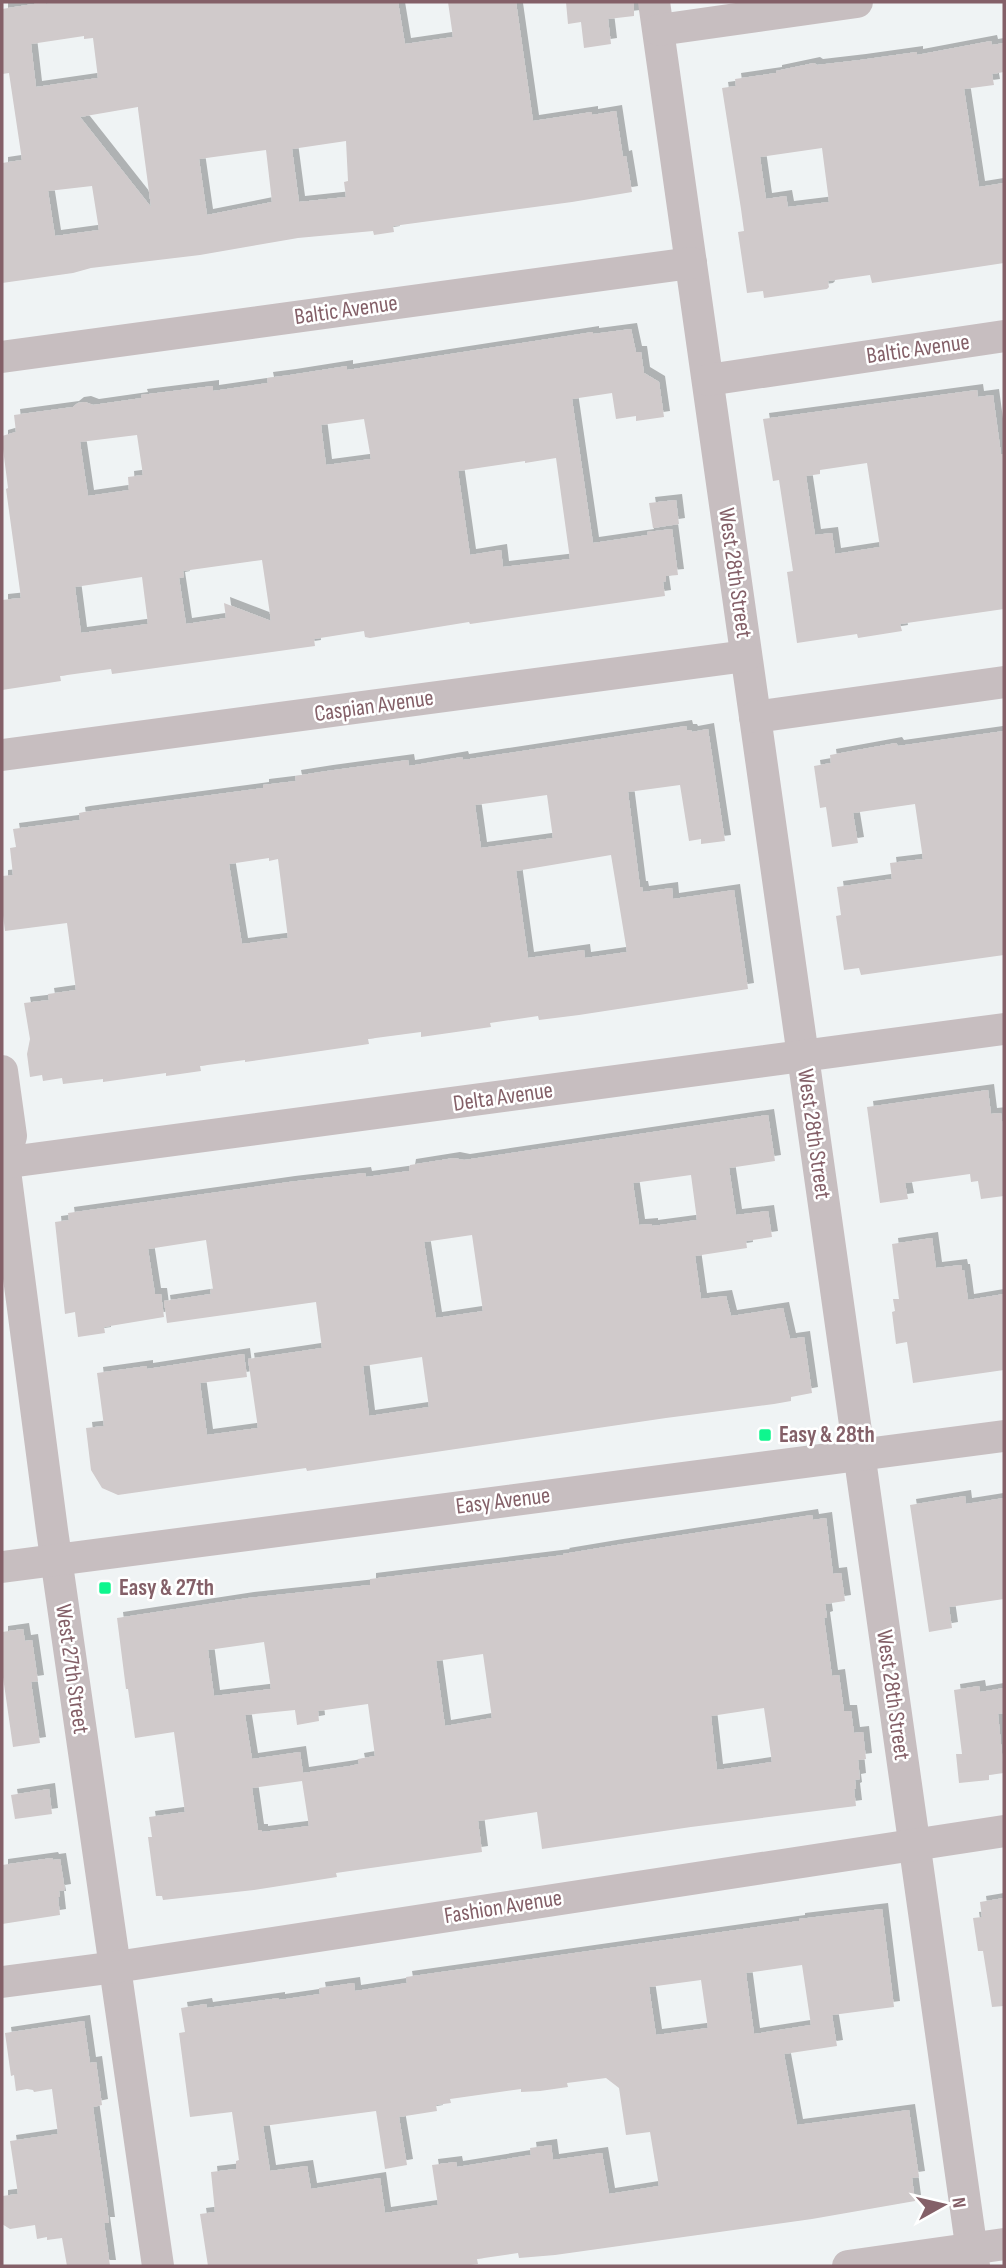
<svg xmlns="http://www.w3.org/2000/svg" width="1006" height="2268" font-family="'Sofia Sans Condensed',sans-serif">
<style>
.building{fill:#d0cacb;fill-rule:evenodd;filter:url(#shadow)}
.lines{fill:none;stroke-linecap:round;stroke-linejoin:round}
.minor{stroke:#c7bec0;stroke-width:32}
.poi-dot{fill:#0ef68e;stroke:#fff;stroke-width:2.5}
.labels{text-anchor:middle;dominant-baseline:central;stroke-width:5;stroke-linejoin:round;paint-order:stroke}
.street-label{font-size:23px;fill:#846068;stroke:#fff}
.poi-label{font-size:23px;font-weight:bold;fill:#846068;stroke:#fff;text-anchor:start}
</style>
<defs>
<filter id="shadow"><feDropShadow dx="6" dy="-6" stdDeviation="0" flood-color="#0004"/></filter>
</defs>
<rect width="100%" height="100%" fill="#eff3f4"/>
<g class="building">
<path d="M46 2V4L62 2H398L405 44 453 37 448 2H516L533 121 592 112V115L616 111 623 157 626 156 632 192 572 202 393 226 394 232 374 235 373 231 298 238 200 255 91 268 73 273 2 283V163L22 160 9 73 2 74V9ZM84 36V39L93 38 98 78 36 87 31 44ZM138 107V109L151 207 80 117ZM346 141 348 181 344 182 346 197 299 202 292 149ZM266 150 272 202 207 215 199 159ZM92 186 99 230 55 236 48 191Z"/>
<path d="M566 2H634V16L608 19 611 44 584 48 581 22 568 24Z"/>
<path d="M991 41 992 45 1004 43V72L992 74 994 85 964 89 979 187 1004 183V263L872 283 870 275 828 281 829 287 827 289 764 298 763 291 747 293 738 232 744 231 741 209 722 88 736 86 735 79 776 73V71L814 63 817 65 860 60 917 52V55ZM822 148 829 202 788 207 786 196 766 199 760 157Z"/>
<path d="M631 329 636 352H641L644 373 659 382 664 417 636 421V416L616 419 612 393 572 399 593 543 648 535 647 532 672 529 678 575 666 576V581L663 582 665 596 470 624 469 622 370 638 365 637 364 631 314 639 315 646 112 674 111 669 60 676 61 681 2 690V600L21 598 6 489 8 488 2 441V436L16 432 14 415 73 407 78 403 85 402 93 405 142 398 141 395 213 386V391L268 383 267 378 290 375 347 366V370L593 332V334ZM364 419 371 459 326 465 321 425ZM137 435 143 475 128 477 129 490 88 496 80 442ZM556 458 570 559 503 567 501 550 470 555 458 471 525 461V463ZM262 560 271 621 224 603 226 618 186 624 179 578 184 577 183 571ZM142 577 148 624 81 633 75 587Z"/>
<path d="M977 390 978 397 993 395 1001 454H1004V609L900 624 902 631 858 638 857 634 797 643 787 572 793 571 779 480 773 481 763 419ZM867 463 880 547 835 554 832 533 815 535 806 476 820 474V470Z"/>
<path d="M676 500 679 524 653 528 649 503Z"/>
<path d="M686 726 687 730H691L692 732 708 729 725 841 701 844V839L689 841 680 785 628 792 640 887H642L643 892 672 888 673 899 734 890 748 989 579 1015 539 1020 538 1016 490 1023 491 1027 421 1037V1032L368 1039 369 1044 245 1062V1060L200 1066 201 1071 166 1076V1073L103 1082V1079L63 1084 62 1078 43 1081 42 1075 30 1077 27 1054 30 1039 24 1003 49 1000 48 994 76 990 67 923 5 931 2 907V876L13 875 10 848 16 847 13 829 80 820 79 813 84 812 263 788V785L296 781 295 776 327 771 408 760 409 766 462 757 463 760ZM547 795 553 838 481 848 475 805ZM611 855 627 952 585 958 584 950 528 958 516 871ZM269 858V861L278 859 288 938 242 944 229 864Z"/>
<path d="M1004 731V955L861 975 859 968 844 970 836 916 841 915 837 887 892 879 890 863 923 859 915 804 853 813 858 843 832 847 826 807 820 808 814 766 831 763 830 755 896 743 898 746Z"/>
<path d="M988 1090 991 1114 1001 1113 1004 1136V1196L981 1199 978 1181 971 1182 970 1174 905 1183 908 1199 880 1203 867 1107Z"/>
<path d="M768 1115 775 1161 729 1168 736 1215 768 1211 772 1237 746 1241 747 1248 695 1256 701 1299 726 1296 731 1316 783 1308 790 1339 804 1337 812 1393 791 1397V1401L774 1404 666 1418 307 1471 306 1468 118 1495 102 1488 91 1470 86 1428 104 1426 97 1373 147 1366V1369L244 1354 247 1377 200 1383 207 1435 258 1428 248 1359 322 1348 316 1302 167 1323 164 1301 211 1294 210 1290 213 1289 206 1240 148 1249 155 1294H161L164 1317 104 1327 105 1333 78 1337 75 1312 65 1314 55 1222 69 1220 68 1213 289 1182 365 1173 366 1177 409 1171 410 1165 454 1158 464 1160ZM691 1175 697 1220 652 1226V1224L639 1225 633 1183ZM472 1235 483 1311 436 1318 424 1242ZM422 1357 429 1407 369 1416 363 1366Z"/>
<path d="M932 1238 936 1268 961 1265 962 1270H964L968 1300 1004 1294V1370L913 1383 907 1342 896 1344 892 1312 895 1311 893 1299H899L892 1244Z"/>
<path d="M965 1496 966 1504 1004 1498V1599L949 1607 952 1628 929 1632 910 1505Z"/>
<path d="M812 1515 813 1520 826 1518 833 1574 841 1573 845 1601 825 1604 827 1617 824 1618 832 1676 839 1675 844 1711H851L854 1733 863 1732 866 1759 858 1760 860 1779 855 1780 856 1788 854 1789 856 1806 691 1827 542 1849 537 1812 478 1821 482 1852 336 1873 337 1877 254 1890 163 1900 162 1896H156L148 1837H152L149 1817 185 1812 174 1732 135 1738 128 1689H126L117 1618 248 1598 370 1585V1579L564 1555 563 1554 617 1545ZM264 1642 271 1689 214 1696 208 1650ZM483 1654 492 1718 445 1726 436 1661ZM368 1704 375 1756 358 1759 359 1764 350 1766 303 1773 300 1752 252 1759 245 1715 295 1710 297 1725 319 1721 318 1711ZM764 1708 772 1762 717 1770 711 1716ZM302 1781 309 1826 262 1832V1830H258L252 1788Z"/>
<path d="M23 1629 25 1641 32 1640 38 1681 31 1682 40 1743 13 1747 2 1670V1632Z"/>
<path d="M979 1686 980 1692 1004 1688V1713L998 1714 1004 1773 989 1775V1780L959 1783 956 1754H962L954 1690Z"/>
<path d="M49 1789 52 1814 15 1819 11 1795Z"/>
<path d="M52 1858 53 1860 60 1859 65 1890 59 1891 60 1897H58L60 1915 2 1924V1865Z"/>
<path d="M1004 1898V2006L992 2007 983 1951H978L973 1918 982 1917 980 1902Z"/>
<path d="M882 1909 894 2007 832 2015 837 2046 784 2054 797 2125 909 2110 919 2177 912 2178 915 2201 812 2219 555 2255 519 2258 518 2253 477 2259 478 2264 462 2266H208L200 2214 215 2212 211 2172 236 2169V2161L239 2160 232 2112 190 2117 179 2033 185 2032 181 2008 206 2004 207 2008 279 1998V2000L320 1994 319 1988 354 1983 355 1991 407 1983 406 1977 799 1921V1919ZM802 1965 811 2025 754 2034 746 1973ZM701 1980 708 2028 656 2035 649 1987ZM606 2078 619 2088 626 2135 650 2132 659 2186 609 2194 602 2153 553 2160 551 2145 530 2148 531 2155 457 2167 456 2162 432 2165 438 2205 385 2213 380 2178 311 2189 307 2166 270 2171 263 2126 376 2111 385 2169 407 2165 399 2117 437 2111 436 2105 451 2103 450 2099 521 2089V2092L540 2091 568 2087 567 2083Z"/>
<path d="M84 2021 90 2063 96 2062 102 2105 93 2107 107 2207 109 2223H104L110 2266H67L62 2238 47 2240V2237L37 2239 35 2225 10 2229 2 2224V2196L18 2194 10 2141 58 2134 52 2089 34 2092 33 2090 27 2089 16 2091 14 2075 11 2076 5 2033Z"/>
</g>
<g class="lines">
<g class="minor">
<path d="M654 2 974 2266"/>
<path d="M659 30 857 2"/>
<path d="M2 357 691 263"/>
<path d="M708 380 1004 336"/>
<path d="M755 717 1004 682"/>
<path d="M2 755 746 656"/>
<path d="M2 1071 11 1136 4 1163 52 1530 158 2266"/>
<path d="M2 1163 1004 1029"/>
<path d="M2 1567 1004 1436"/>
<path d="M2 1982 116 1967 1004 1831"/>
<path d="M848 2266 1004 2244"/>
</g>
</g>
<g class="poi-dot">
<rect x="758" y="1428" width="14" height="14" rx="3.5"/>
<rect x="98" y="1581" width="14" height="14" rx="3.5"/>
</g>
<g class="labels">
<g class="street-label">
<text transform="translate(346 310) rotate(-8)">Baltic Avenue</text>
<text transform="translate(918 349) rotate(-8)">Baltic Avenue</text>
<text transform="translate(735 573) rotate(82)">West 28th Street</text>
<text transform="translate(374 706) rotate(-8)">Caspian Avenue</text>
<text transform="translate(503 1097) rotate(-8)">Delta Avenue</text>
<text transform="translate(814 1134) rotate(82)">West 28th Street</text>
<text transform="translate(503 1501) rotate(-7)">Easy Avenue</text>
<text transform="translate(72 1669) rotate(82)">West 27th Street</text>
<text transform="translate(893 1695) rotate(82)">West 28th Street</text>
<text transform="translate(503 1907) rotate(-9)">Fashion Avenue</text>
</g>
<g class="poi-label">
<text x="779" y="1435">Easy &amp; 28th</text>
<text x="119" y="1588">Easy &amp; 27th</text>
</g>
</g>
<rect width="1006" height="2268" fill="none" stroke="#846068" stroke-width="7"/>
<g transform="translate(943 2205) rotate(82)" stroke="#ffffff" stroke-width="5" paint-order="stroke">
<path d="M0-5L12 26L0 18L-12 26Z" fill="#846068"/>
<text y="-10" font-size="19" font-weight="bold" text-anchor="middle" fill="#846068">N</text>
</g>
</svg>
